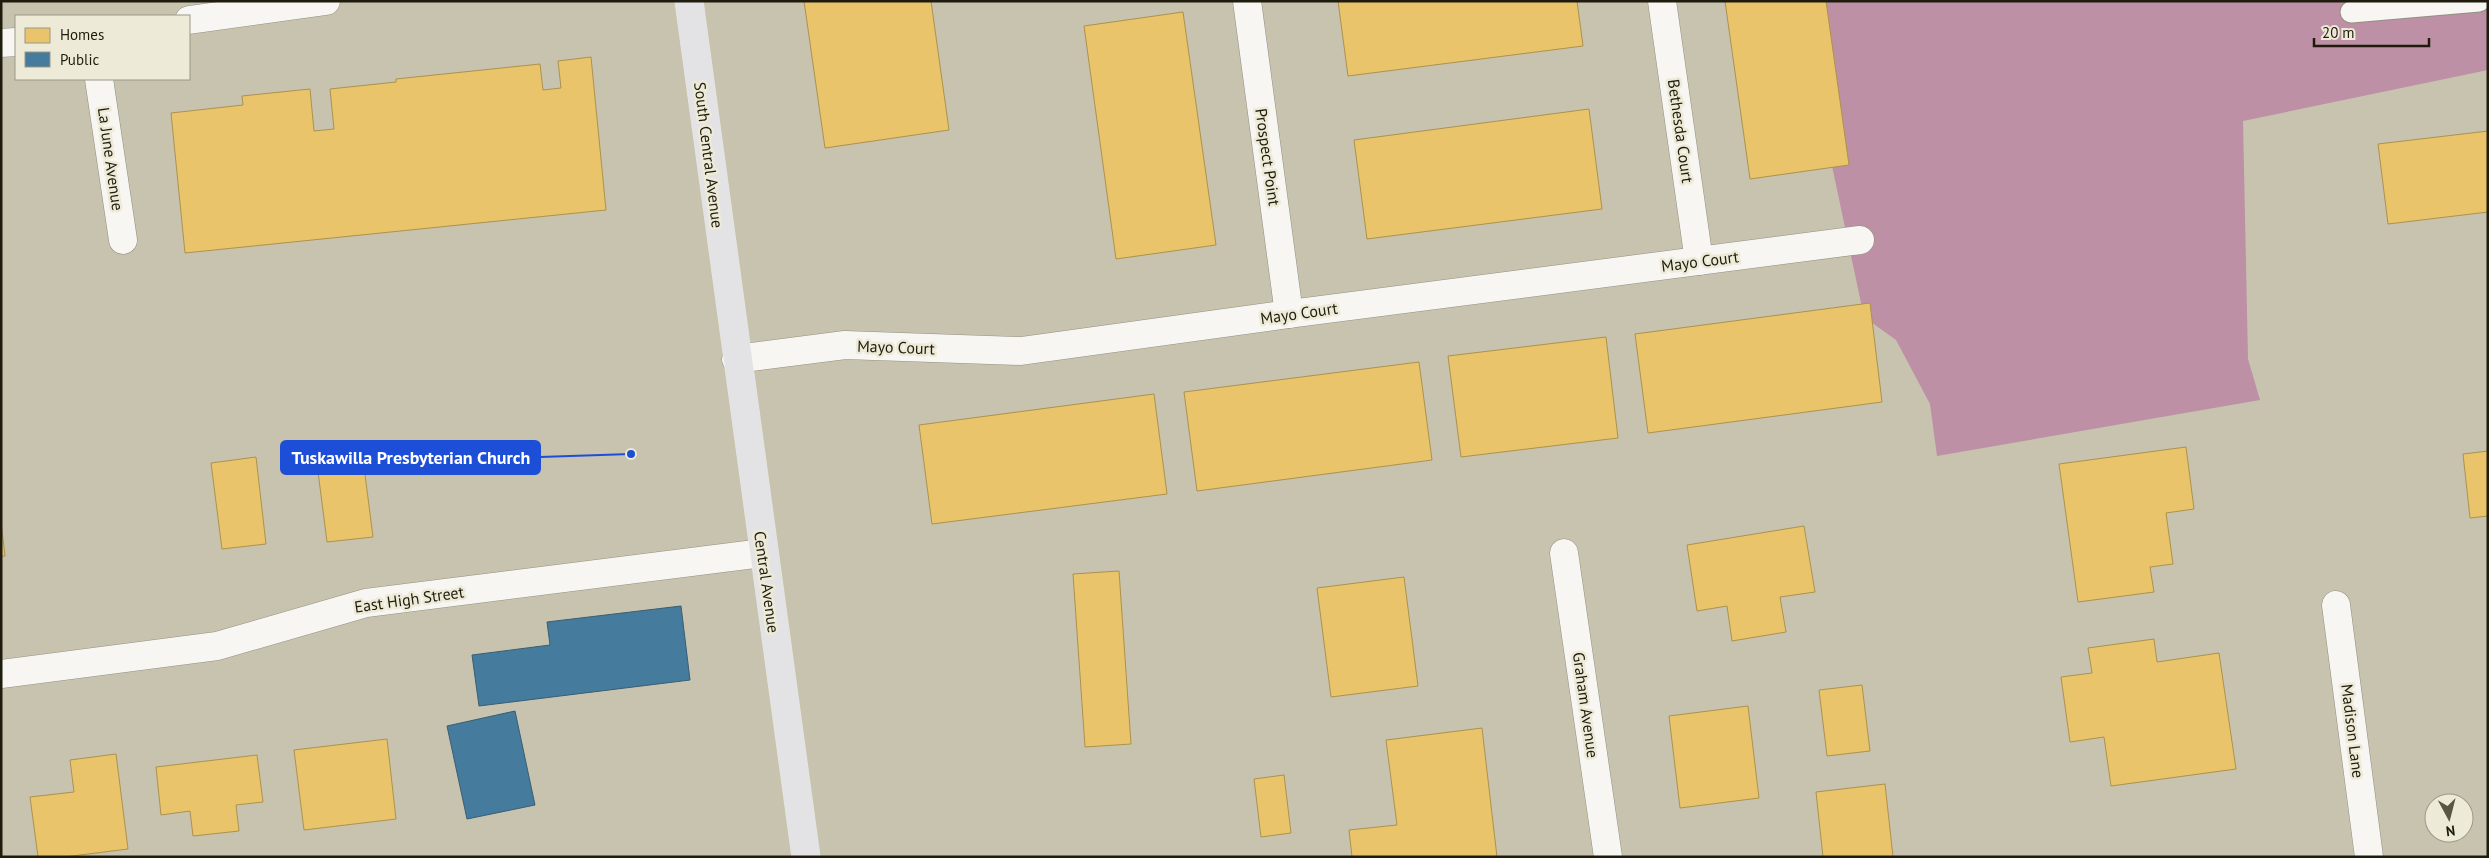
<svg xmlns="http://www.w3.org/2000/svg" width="2489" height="858" font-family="'PT Sans',sans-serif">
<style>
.forest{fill:#bd90a5}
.homes{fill:#e9c46a;stroke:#ac924e}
.public{fill:#457b9d;stroke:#3a5e72}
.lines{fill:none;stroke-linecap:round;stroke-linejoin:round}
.lane-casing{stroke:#939080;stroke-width:23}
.street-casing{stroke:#939080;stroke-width:29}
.primary-casing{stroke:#e6e4db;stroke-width:29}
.lane{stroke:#f7f6f3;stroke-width:21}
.street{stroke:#f7f6f3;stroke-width:28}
.primary{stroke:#e3e3e6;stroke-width:28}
.labels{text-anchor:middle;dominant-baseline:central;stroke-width:5;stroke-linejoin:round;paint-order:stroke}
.street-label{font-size:16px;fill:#1f1c0e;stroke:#edead7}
.leader{fill:none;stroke:#1d4ed8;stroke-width:2}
.callout-dot{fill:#1d4ed8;stroke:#edead7;stroke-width:2}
.callout{fill:#1d4ed8;stroke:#1d4ed8;stroke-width:2}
.callout-label{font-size:18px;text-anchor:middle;font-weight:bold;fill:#fff}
</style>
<rect width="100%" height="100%" fill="#c7c3af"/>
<path class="forest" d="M1797 1H2488V70L2243 121 2248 359 2260 400 1937 456 1930 404 1896 340 1864 317Z"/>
<g class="homes">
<path d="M804 1H931L949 130 825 148Z"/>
<path d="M1338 1H1577L1583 46 1348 76Z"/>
<path d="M1725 1H1826L1849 165 1750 179Z"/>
<path d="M1183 12 1216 245 1116 259 1084 26Z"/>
<path d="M591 57 606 210 185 253 171 113 243 105 242 96 310 89 314 131 334 129 330 89 396 82V79L540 64 543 90 561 88 558 61Z"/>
<path d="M1589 109 1602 209 1367 239 1354 140Z"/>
<path d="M2488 131V212L2388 224 2378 144Z"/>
<path d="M1870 303 1882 402 1648 433 1635 334Z"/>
<path d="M1606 337 1618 438 1461 457 1448 356Z"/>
<path d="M1419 362 1432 460 1197 491 1184 392Z"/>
<path d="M1154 394 1167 494 932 524 919 425Z"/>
<path d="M2186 447 2194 509 2166 513 2173 564 2150 567 2154 592 2078 602 2059 464Z"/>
<path d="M362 451 373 537 327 542 316 456Z"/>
<path d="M2488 451V516L2470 518 2463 454Z"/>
<path d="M256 457 266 544 222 549 211 463Z"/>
<path d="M1 523 5 556H1Z"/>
<path d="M1804 526 1815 592 1780 597 1786 632 1732 641 1727 606 1697 611 1687 545Z"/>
<path d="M1119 571 1131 744 1085 747 1073 574Z"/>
<path d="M1404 577 1418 686 1331 697 1317 588Z"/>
<path d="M2154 639 2157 662 2219 653 2236 769 2111 786 2104 737 2070 742 2061 677 2092 673 2088 648Z"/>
<path d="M1862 685 1870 751 1827 756 1819 690Z"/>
<path d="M1748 706 1759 798 1680 808 1669 716Z"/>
<path d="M1482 728 1497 857H1352L1349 830 1397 825 1386 740Z"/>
<path d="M387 739 396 819 304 830 294 750Z"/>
<path d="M116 754 128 849 64 857H38L30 797 74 792 70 760Z"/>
<path d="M257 755 263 802 236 805 239 831 193 836 190 811 161 815 156 767Z"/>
<path d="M1284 775 1291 833 1261 837 1254 779Z"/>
<path d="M1885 784 1893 857H1823L1816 792Z"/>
</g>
<g class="public">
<path d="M681 606 690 680 479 706 472 655 550 645 547 622Z"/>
<path d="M515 711 535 805 467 819 447 726Z"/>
</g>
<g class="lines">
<defs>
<path id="lane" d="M2351 12 2479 1"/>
<g id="street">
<path d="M1247 1 1289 314"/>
<path d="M1662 1 1699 261"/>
<path d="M189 20 326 1"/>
<path d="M1 43 16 42"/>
<path d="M99 79 123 240"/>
<path d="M736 359 845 345 1021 351 1289 314 1860 240"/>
<path d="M1564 553 1608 857"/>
<path d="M2336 605 2369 857"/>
<path d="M1 674 217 646 366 603 763 553"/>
</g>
<path id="primary" d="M689 1 806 857"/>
</defs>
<use href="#lane" class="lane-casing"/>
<use href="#street" class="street-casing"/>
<use href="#primary" class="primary-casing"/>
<use href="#lane" class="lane"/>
<use href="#street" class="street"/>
<use href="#primary" class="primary"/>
</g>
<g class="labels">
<g class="street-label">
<text transform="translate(1681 131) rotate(82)">Bethesda Court</text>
<text transform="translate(709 155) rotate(83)">South Central Avenue</text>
<text transform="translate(1268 157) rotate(82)">Prospect Point</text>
<text transform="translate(111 159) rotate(82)">La June Avenue</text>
<text transform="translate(1700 261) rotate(-7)">Mayo Court</text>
<text transform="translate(1299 313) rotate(-8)">Mayo Court</text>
<text transform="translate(896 347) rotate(2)">Mayo Court</text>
<text transform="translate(767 582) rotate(82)">Central Avenue</text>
<text transform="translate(409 599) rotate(-8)">East High Street</text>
<text transform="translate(1586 705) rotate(82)">Graham Avenue</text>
<text transform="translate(2353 731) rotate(83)">Madison Lane</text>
</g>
</g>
<path class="leader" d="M631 454L540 457"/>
<circle class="callout-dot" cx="631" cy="454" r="5"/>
<rect class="callout" x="281" y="441" width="259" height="33" rx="5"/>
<g class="callout-label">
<text x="411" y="464">Tuskawilla Presbyterian Church</text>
</g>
<rect width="2489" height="858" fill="none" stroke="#1f1c0e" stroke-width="5"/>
<rect x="15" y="15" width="175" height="65" fill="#edead7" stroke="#9b9887"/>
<rect x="25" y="28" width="25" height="15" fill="#e9c46a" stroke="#9b9887"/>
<text x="60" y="40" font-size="15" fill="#1f1c0e">Homes</text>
<rect x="25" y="52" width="25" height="15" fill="#457b9d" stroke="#9b9887"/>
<text x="60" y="65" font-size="15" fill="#1f1c0e">Public</text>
<g transform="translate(2449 818) rotate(173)"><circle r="24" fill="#edead7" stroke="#9b9887"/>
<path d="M0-4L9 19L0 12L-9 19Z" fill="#5a5646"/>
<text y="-8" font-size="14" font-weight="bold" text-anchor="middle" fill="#1f1c0e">N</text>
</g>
<path d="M2314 38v8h115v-8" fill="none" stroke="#1f1c0e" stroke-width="2.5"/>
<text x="2322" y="38" font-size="15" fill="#1f1c0e" stroke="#edead7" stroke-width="4" paint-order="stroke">20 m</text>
</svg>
